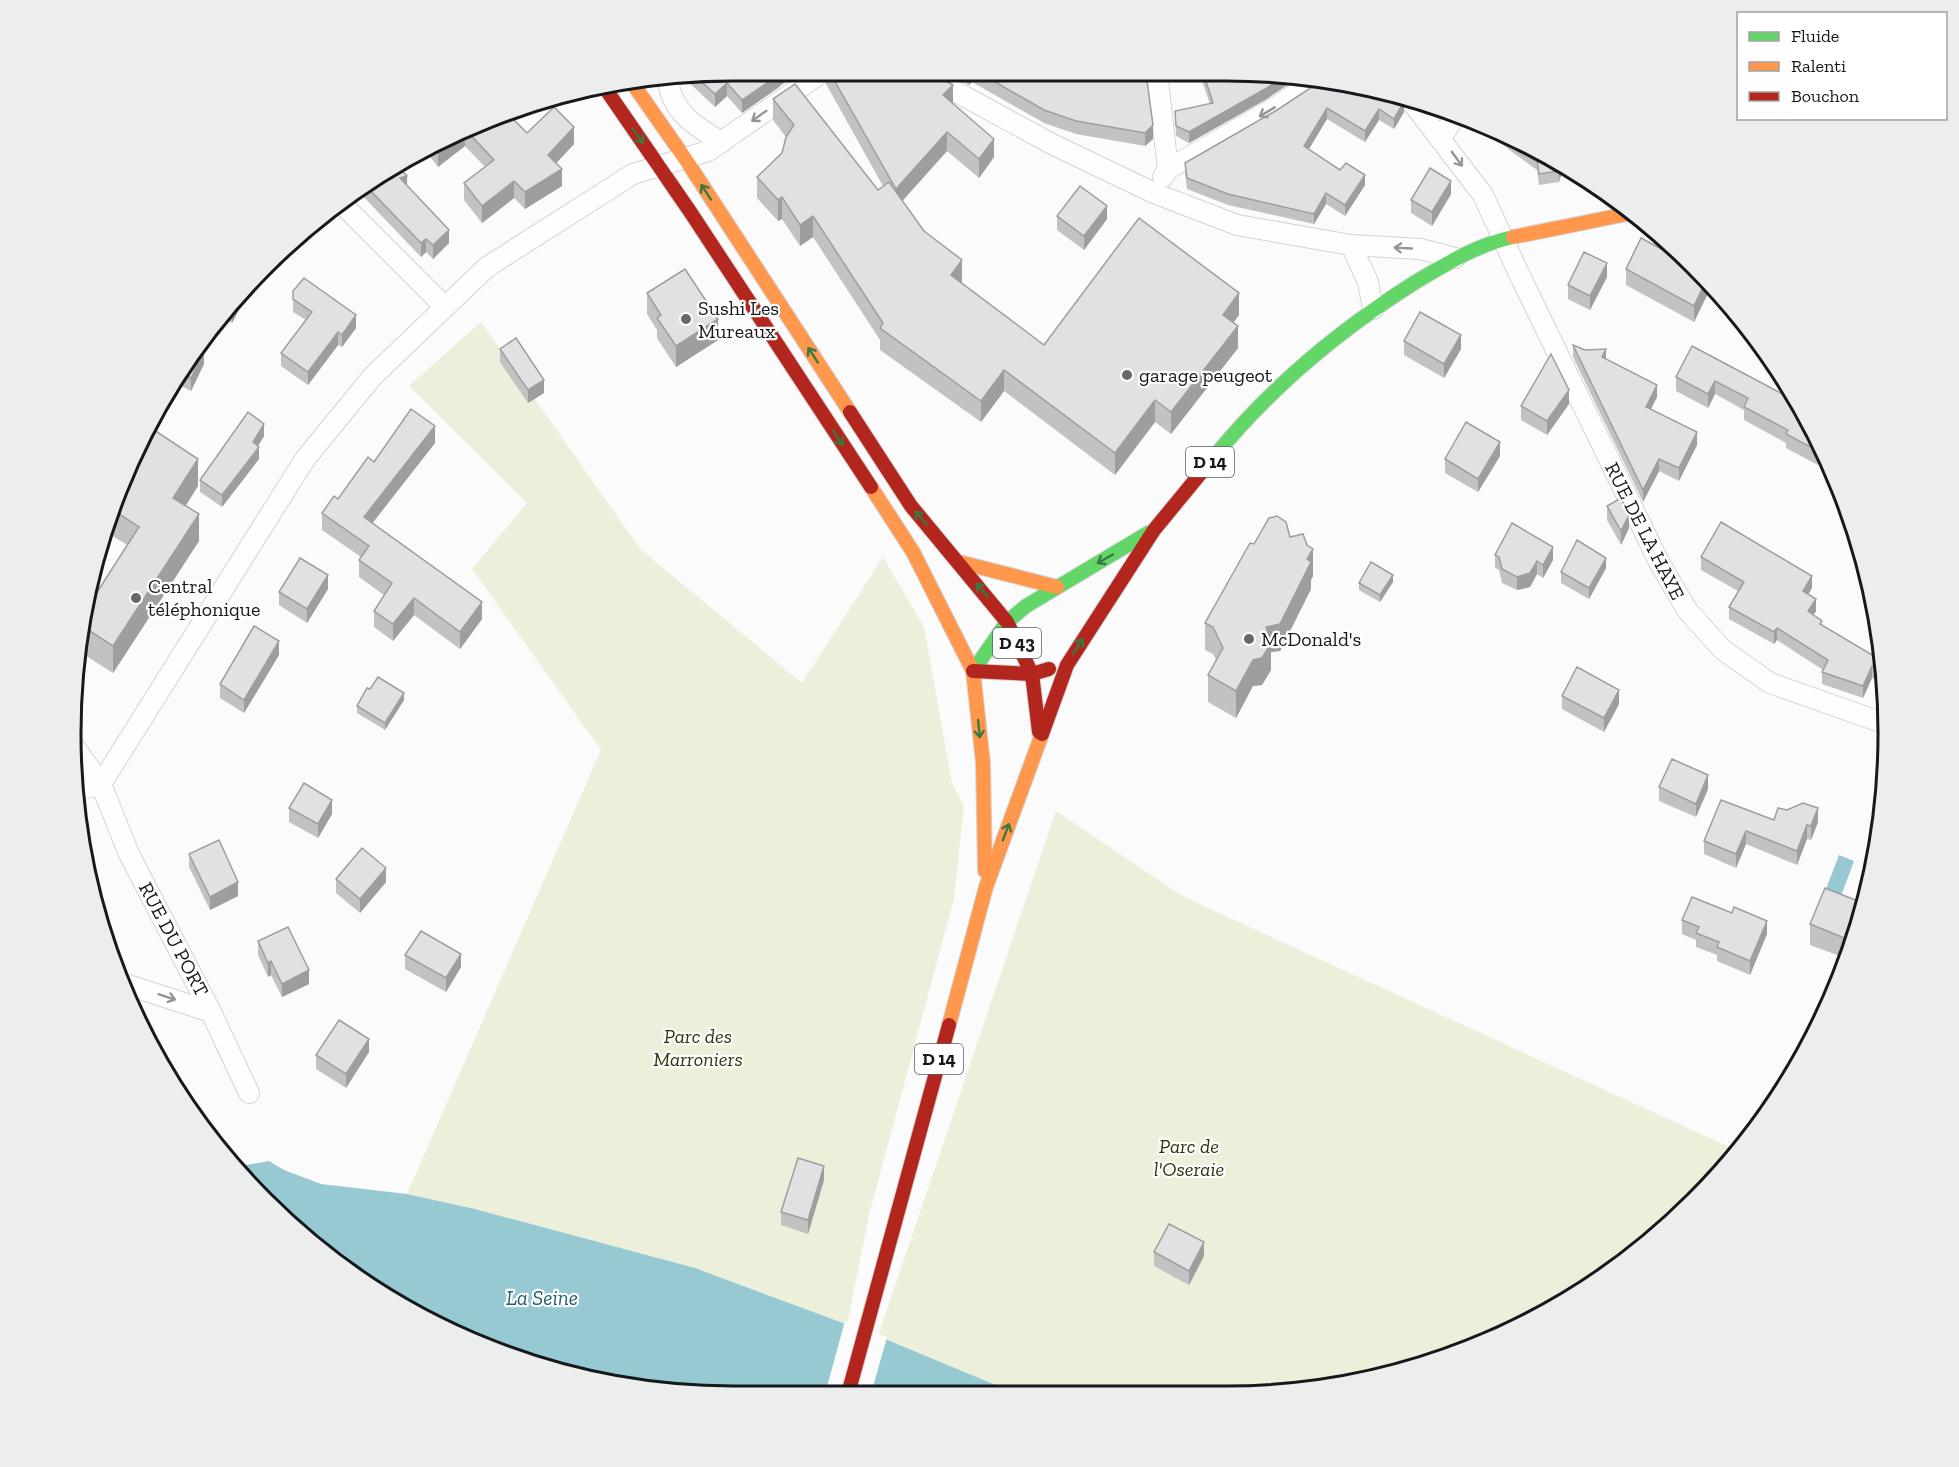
<svg xmlns="http://www.w3.org/2000/svg" width="1959" height="1467" font-family="'Zilla Slab',serif">
<style>
.green{fill:#ecefda}
.water{fill:#97c9d3}
.pier{fill:#fbfbfc}
.lines{fill:none;stroke-linecap:round;stroke-linejoin:round}
.street-casing{stroke:#d4d4d7;stroke-width:22}
.fast-casing{stroke:#d4d4d7;stroke-width:16}
.slow-casing{stroke:#d4d4d7;stroke-width:16}
.jam-casing{stroke:#d4d4d7;stroke-width:16}
.street{stroke:#fefeff;stroke-width:20}
.fast{stroke:#63d668;stroke-width:14}
.slow{stroke:#ff974d;stroke-width:14}
.jam{stroke:#b3261e;stroke-width:14}
.wall{fill:#c2c2c3}
.shaded-wall{fill:#9e9e9f}
.building{fill:#e1e1e3;stroke:#9e9e9f;stroke-width:1.5}
.oneway{stroke:#969698}
.oneway2{stroke:#3c7742}
.poi-dot{fill:#66676a;stroke:#fff;stroke-width:2}
.labels{text-anchor:middle;dominant-baseline:central;stroke-width:4.5;stroke-linejoin:round;paint-order:stroke}
.shield{fill:#fff;stroke:#5c5d5f;stroke-width:1.5}
.shield-label{font-size:18px;font-weight:bold;fill:#16181b}
.poi-label{font-size:20px;fill:#16181b;stroke:#fff;text-anchor:start}
.street-label{font-size:20px;fill:#16181b;stroke:#fff}
.park-label{font-size:20px;font-style:italic;fill:#32350a;stroke:#fff}
.water-label{font-size:21px;font-style:italic;fill:#255f6a;stroke:#fff}
.rim{fill:none;stroke:#16181b;stroke-width:3}
</style>
<rect width="100%" height="100%" fill="#fbfbfc"/>
<g class="green">
<path d="M481 322 640 549 802 683 883 557 924 627 952 783 964 806 954 898 869 1215 847 1325 695 1268 475 1209 407 1194 601 750 472 569 527 503 409 386Z"/>
<path d="M1056 811 1184 897 1738 1151 1724 1171 1629 1260 1479 1346 1312 1391 1015 1393 878 1336Z"/>
</g>
<g class="water">
<path d="M1839 855 1854 861 1841 896 1826 889Z"/>
<path d="M269 1161 284 1170 321 1184 407 1194 475 1209 695 1268 878 1336 1015 1393 690 1395 521 1361 402 1308 297 1232 235 1167Z"/>
</g>
<path class="pier" d="M845 1321 887 1337 871 1394H825Z"/>
<g class="lines">
<defs>
<g id="street">
<path d="M1157 72 1168 169 1163 177"/>
<path d="M929 77 1050 143 1154 193 1237 225 1351 245 1420 249 1455 258"/>
<path d="M668 79C671 112 696 127 722 142"/>
<path d="M1408 97 1483 195 1521 278 1659 562 1687 610 1723 650 1770 683 1886 724"/>
<path d="M1441 138 1456 115"/>
<path d="M1168 169 1271 110 1316 80"/>
<path d="M341 203 445 307"/>
<path d="M1351 245 1368 282 1373 309"/>
<path d="M74 746 101 784 129 854 211 1012 249 1093"/>
<path d="M101 784 305 459 373 376 487 267 633 174 708 151 824 71"/>
<path d="M75 791 101 784"/>
<path d="M122 983 211 1012"/>
</g>
<g id="fast">
<path d="M1214 457C1270 388 1338 331 1414 283 1446 264 1476 245 1513 237"/>
<path d="M973 671 1007 622 1026 606 1148 533"/>
</g>
<g id="slow">
<path d="M633 84 686 160 850 412"/>
<path d="M1513 237 1632 213"/>
<path d="M871 487 913 552 973 671 983 763 985 871"/>
<path d="M959 562 1057 587"/>
<path d="M949 1025 986 887 1042 734"/>
</g>
<g id="jam">
<path d="M605 88 691 213 871 487"/>
<path d="M850 412 911 506 1007 622 1032 674 1039 732"/>
<path d="M973 671 1032 674 1049 669"/>
<path d="M1042 734 1067 665 1154 530 1214 457"/>
<path d="M848 1394 949 1025"/>
</g>
</defs>
<use href="#street" class="street-casing"/>
<use href="#fast" class="fast-casing"/>
<use href="#slow" class="slow-casing"/>
<use href="#jam" class="jam-casing"/>
<use href="#street" class="street"/>
<use href="#fast" class="fast"/>
<use href="#slow" class="slow"/>
<use href="#jam" class="jam"/>
</g>
<g class="wall">
<path d="M734 70 779 87 742 113 727 96 715 107 684 78V77Z"/>
<path d="M826 71H928L994 157 979 178 947 151 902 201 962 282V283L1044 345 1239 315 1233 323 1238 348 1171 434 1155 422 1115 475 1004 391 981 422 880 350V340L813 237 800 246 782 219 778 221 757 198V177L782 153 786 137 773 120V99L878 190 883 186 826 84Z"/>
<path d="M952 71 1146 72 1145 75 1141 78 1153 139 1145 146 1076 134 1044 123 972 82 969 85 952 76Z"/>
<path d="M1199 72H1269L1299 77 1265 100 1189 143 1176 136 1175 111 1210 104Z"/>
<path d="M1321 81 1404 112 1394 129 1379 120 1365 142 1327 119 1309 149 1365 185 1345 216 1326 204 1314 224 1228 205 1187 189 1185 173V163L1277 110Z"/>
<path d="M509 115 527 133 574 144 556 163 562 186 525 209 514 198 482 223 464 200V183L485 167 465 146 438 167 425 150Z"/>
<path d="M1467 119 1518 139 1564 165 1559 182 1539 185 1537 170Z"/>
<path d="M395 164 407 185 449 243 433 259 426 252 421 257 358 191Z"/>
<path d="M1451 194 1432 226 1411 213V200Z"/>
<path d="M1057 216 1107 219 1084 250 1057 230Z"/>
<path d="M1626 269 1711 283V287L1694 322 1626 285Z"/>
<path d="M1607 277 1590 310 1568 299V285Z"/>
<path d="M245 286V298L232 323 221 317 235 296Z"/>
<path d="M293 291 356 328 342 347 338 345 308 385 281 366V353L306 320 293 312Z"/>
<path d="M647 293 718 340 676 367 657 338V330L647 314Z"/>
<path d="M1744 322 1752 330 1762 347 1743 337V325Z"/>
<path d="M1404 341 1461 349 1444 378 1404 355Z"/>
<path d="M1573 345 1606 359 1657 397 1651 409 1697 445 1679 481 1659 471 1643 502 1573 357Z"/>
<path d="M1692 346 1792 406 1820 441 1818 465 1786 448V443L1744 420V410L1715 394 1708 408 1676 391V377Z"/>
<path d="M200 349 204 364 191 391 179 385 176 393 172 391Z"/>
<path d="M500 349 544 393 528 403 500 362Z"/>
<path d="M1569 404 1547 435 1521 420V406Z"/>
<path d="M264 436 258 446 259 459 222 507 200 492V480Z"/>
<path d="M139 440 198 486 186 506 199 541 113 673 80 652 83 614 127 545 108 533Z"/>
<path d="M435 443 372 523 482 619 460 649 414 615 393 641 374 627V611L384 595 359 577V560L361 557 322 530V513L338 499 374 462Z"/>
<path d="M1500 456 1478 492 1445 473V459Z"/>
<path d="M1607 506 1629 528 1621 545 1607 520Z"/>
<path d="M1290 537 1313 576 1311 580V589L1280 651 1271 652V670L1262 685 1253 686 1236 718 1208 702V675L1216 660 1213 654 1205 650V623L1254 544Z"/>
<path d="M1495 555 1553 560 1543 578 1537 574 1530 587 1517 590 1502 583 1499 570 1495 568Z"/>
<path d="M1701 557 1812 588 1808 594 1816 611 1813 615 1822 626 1872 655 1879 642 1886 685 1872 678 1863 698 1822 684V672L1823 670 1777 640 1774 644 1729 619V607L1738 591 1701 570Z"/>
<path d="M1606 568 1589 599 1561 583V572Z"/>
<path d="M1393 582 1380 602 1359 590V583Z"/>
<path d="M328 589 307 623 279 605V592Z"/>
<path d="M279 655 244 713 220 698V684Z"/>
<path d="M1562 696 1619 704 1604 732 1562 709Z"/>
<path d="M404 700 385 730 357 713V706Z"/>
<path d="M1659 787 1708 789 1696 817 1659 801Z"/>
<path d="M289 808 332 814 318 838 289 822Z"/>
<path d="M1774 820 1818 822 1811 840 1807 839 1797 865 1746 844 1736 868 1704 854V841Z"/>
<path d="M189 854 238 896 210 910 189 867Z"/>
<path d="M336 879 386 882 360 913 336 893Z"/>
<path d="M1863 903 1853 947 1848 959 1810 945V924Z"/>
<path d="M1682 920 1767 934 1750 975 1717 961V955L1696 947V940L1682 934Z"/>
<path d="M258 941 309 984 282 997 271 975 268 977 258 955Z"/>
<path d="M405 955 461 967 446 992 405 969Z"/>
<path d="M369 1052 346 1088 316 1069V1055Z"/>
<path d="M824 1180 808 1234 781 1225V1212Z"/>
<path d="M1154 1252 1204 1256 1189 1285 1154 1266Z"/>
</g>
<g class="shaded-wall">
<path d="M784 71H798L779 87 742 113V100Z"/>
<path d="M972 71V82L969 85V72Z"/>
<path d="M1131 72H1146L1145 75 1130 86Z"/>
<path d="M1185 72H1199L1185 76Z"/>
<path d="M1286 75 1299 77 1265 100 1189 143V132Z"/>
<path d="M727 83V96L715 107V94Z"/>
<path d="M953 85V103L943 114V95Z"/>
<path d="M1404 101V112L1394 129V119Z"/>
<path d="M1327 108V119L1304 157V146Z"/>
<path d="M1379 109V120L1365 142V131Z"/>
<path d="M1153 125V139L1145 146V133Z"/>
<path d="M574 127V144L548 172V155Z"/>
<path d="M947 132V151L896 208V189Z"/>
<path d="M465 133V146L438 167V150L454 138Z"/>
<path d="M994 139V157L979 178V159Z"/>
<path d="M1561 163 1564 165 1559 182V171Z"/>
<path d="M562 169V186L525 209V192Z"/>
<path d="M1365 175V185L1345 216V205Z"/>
<path d="M407 176V189L400 178Z"/>
<path d="M514 181V198L482 223V206Z"/>
<path d="M1451 181V194L1432 226V212Z"/>
<path d="M1326 193V204L1314 224V214Z"/>
<path d="M782 197V219L778 221V200Z"/>
<path d="M1107 206V219L1084 250V236Z"/>
<path d="M813 216V237L800 246V225Z"/>
<path d="M449 230V243L433 259V245Z"/>
<path d="M426 239V252L421 257V243Z"/>
<path d="M962 260V282L951 297V275Z"/>
<path d="M1607 263V277L1590 310V296Z"/>
<path d="M1707 279 1711 283V287L1694 322V306Z"/>
<path d="M245 286V298L232 323V309L242 289Z"/>
<path d="M1239 293V315L1223 337V315Z"/>
<path d="M356 315V328L342 347V335Z"/>
<path d="M718 319V340L676 367V346Z"/>
<path d="M1238 326V348L1171 434V412Z"/>
<path d="M338 332V345L308 385V372Z"/>
<path d="M1461 335V349L1444 378V364Z"/>
<path d="M1606 349V361L1602 357Z"/>
<path d="M204 351V364L191 391V378Z"/>
<path d="M1004 370V391L981 422V401Z"/>
<path d="M179 380V385L176 393V385Z"/>
<path d="M544 380V393L528 403V390Z"/>
<path d="M1715 381V394L1708 408V394Z"/>
<path d="M1657 385V397L1646 419V407Z"/>
<path d="M1569 390V404L1547 435V421Z"/>
<path d="M1155 400V422L1115 475V453Z"/>
<path d="M264 424V436L253 454V442Z"/>
<path d="M435 426V443L364 534V517Z"/>
<path d="M1697 432V445L1679 481V468Z"/>
<path d="M1500 442V456L1478 492V479Z"/>
<path d="M1822 445 1825 453 1818 465V451Z"/>
<path d="M259 447V459L222 507V495Z"/>
<path d="M198 459V486L173 524V498Z"/>
<path d="M1659 459V471L1643 502V490Z"/>
<path d="M199 514V541L113 673V646Z"/>
<path d="M1629 515V528L1621 545V531Z"/>
<path d="M1553 547V560L1543 578V565Z"/>
<path d="M1313 549V576L1311 580V589L1280 651 1271 652V670L1262 685 1253 686 1236 718V691L1266 627Z"/>
<path d="M1606 558V568L1589 599V588Z"/>
<path d="M1537 561V574L1530 587 1517 590V577Z"/>
<path d="M328 575V589L307 623V609Z"/>
<path d="M1393 575V582L1380 602V595Z"/>
<path d="M1812 576V588L1803 603V591Z"/>
<path d="M414 598V615L393 641V624Z"/>
<path d="M1816 599V611L1808 624V611Z"/>
<path d="M482 602V619L460 649V632Z"/>
<path d="M1777 628V640L1774 644V632Z"/>
<path d="M279 641V655L244 713V700Z"/>
<path d="M1872 666V678L1863 698V686Z"/>
<path d="M1619 690V704L1604 732V718Z"/>
<path d="M404 693V700L385 730V723Z"/>
<path d="M1708 775V789L1696 817V804Z"/>
<path d="M332 800V814L318 838V824Z"/>
<path d="M1818 808V822L1811 840V826Z"/>
<path d="M1807 825V839L1797 865V851Z"/>
<path d="M1746 831V844L1736 868V854Z"/>
<path d="M386 868V882L360 913V899Z"/>
<path d="M238 882V896L210 910V897Z"/>
<path d="M1767 921V934L1750 975V961Z"/>
<path d="M461 954V967L446 992V978Z"/>
<path d="M271 961V975L268 977V963Z"/>
<path d="M309 970V984L282 997V984Z"/>
<path d="M369 1039V1052L346 1088V1074Z"/>
<path d="M824 1166V1180L808 1234V1220Z"/>
<path d="M1204 1242V1256L1189 1285V1271Z"/>
</g>
<g class="building">
<path d="M734 70 784 71 742 100 727 83 715 94 695 76Z"/>
<path d="M829 71H928L953 85 943 95 994 139 979 159 947 132 896 189Z"/>
<path d="M976 71 1131 72H1130L1147 81 1153 125 1145 133 1076 121 1044 110Z"/>
<path d="M1203 72H1269L1286 75 1265 89 1189 132 1176 126 1175 111 1213 103Z"/>
<path d="M1321 81 1397 93 1401 94 1404 101 1394 119 1379 109 1365 131 1327 108 1304 146 1340 170 1346 163 1365 175 1345 205 1326 193 1314 214 1228 194 1187 178 1185 163 1277 110Z"/>
<path d="M795 84 878 190 889 182 924 231 962 260 951 275 1044 345 1139 218 1239 293 1223 315 1238 326 1171 412 1155 400 1115 453 1004 370 981 401 880 328 883 323 813 216 800 225 782 197 778 200 757 177 782 153 786 137 794 125 773 99Z"/>
<path d="M554 107 574 127 548 155 562 169 525 192 514 181 482 206 464 183 494 160 468 132 509 115 527 133Z"/>
<path d="M1497 131 1518 139 1561 163 1559 171 1539 174 1537 159Z"/>
<path d="M454 138 438 150 435 146Z"/>
<path d="M395 164 407 176 400 178 449 230 433 245 426 239 421 243 365 185Z"/>
<path d="M1430 168 1451 181 1432 212 1411 200Z"/>
<path d="M1080 186 1107 206 1084 236 1057 216Z"/>
<path d="M1641 238 1674 256 1676 254 1690 261 1707 279 1694 306 1626 269Z"/>
<path d="M1584 252 1607 263 1590 296 1568 285Z"/>
<path d="M685 269 718 319 676 346 657 318 661 315 647 293Z"/>
<path d="M304 278 356 315 342 335 338 332 308 372 281 353 312 312 293 299V291Z"/>
<path d="M242 289 232 309 228 307 235 296Z"/>
<path d="M1420 312 1461 335 1444 364 1404 341Z"/>
<path d="M1744 322 1750 328 1743 325Z"/>
<path d="M516 338 544 380 528 390 500 349Z"/>
<path d="M1573 345 1585 350 1606 349 1602 357 1657 385 1646 407 1697 432 1679 468 1659 459 1643 490Z"/>
<path d="M1692 346 1792 399 1790 404 1802 411 1820 441 1822 445 1818 451 1786 434 1788 430 1744 407 1748 398 1715 381 1708 394 1676 377Z"/>
<path d="M200 349 204 351 191 378 183 374Z"/>
<path d="M1551 354 1569 390 1547 421 1521 406Z"/>
<path d="M411 409 435 426 364 517 482 602 460 632 414 598 393 624 374 611 392 583 359 560 369 546 322 513 334 496 338 499 368 457 374 462Z"/>
<path d="M248 412 264 424 253 442 259 447 222 495 200 480Z"/>
<path d="M1466 422 1500 442 1478 479 1445 459Z"/>
<path d="M148 426 198 459 173 498 199 514 113 646 82 626 83 614 139 527 115 511 139 440Z"/>
<path d="M1621 498 1629 515 1621 531 1607 506Z"/>
<path d="M1277 516 1286 522 1290 537 1303 534 1307 545 1313 549 1307 559 1311 562 1280 624 1266 627 1271 643 1262 658 1253 660 1236 691 1208 675 1223 648 1213 627 1205 623 1250 543 1254 544 1269 518Z"/>
<path d="M1721 522 1812 576 1803 591 1816 599 1808 611 1822 621 1820 624 1872 655 1879 642 1884 672 1872 666 1863 686 1822 672 1828 660 1777 628 1774 632 1729 607 1744 582 1701 557Z"/>
<path d="M1512 523 1553 547 1543 565 1537 561 1530 573 1517 577 1502 569 1499 557 1495 555Z"/>
<path d="M1577 540 1606 558 1589 588 1561 572Z"/>
<path d="M300 558 328 575 307 609 279 592Z"/>
<path d="M1371 562 1393 575 1380 595 1359 583Z"/>
<path d="M254 626 279 641 244 700 220 684Z"/>
<path d="M1577 667 1619 690 1604 718 1562 696Z"/>
<path d="M378 677 404 693 385 723 357 706 367 688 370 689Z"/>
<path d="M1672 759 1708 775 1696 804 1659 787Z"/>
<path d="M304 783 332 800 318 824 289 808Z"/>
<path d="M1721 800 1774 820 1778 808 1787 810 1803 803 1818 808 1811 826 1807 825 1797 851 1746 831 1736 854 1704 841Z"/>
<path d="M219 840 238 882 210 897 189 854Z"/>
<path d="M362 848 386 868 360 899 336 879Z"/>
<path d="M1825 888 1863 903 1854 942 1810 924Z"/>
<path d="M1692 897 1732 913 1734 907 1767 921 1750 961 1717 947 1719 942 1696 933 1699 927 1682 920Z"/>
<path d="M288 927 309 970 282 984 271 961 268 963 258 941Z"/>
<path d="M421 931 461 954 446 978 405 955Z"/>
<path d="M339 1020 369 1039 346 1074 316 1055Z"/>
<path d="M798 1158 824 1166 808 1220 781 1212Z"/>
<path d="M1169 1224 1204 1242 1189 1271 1154 1252Z"/>
</g>
<defs><path id="oneway-shaft" d="M-6 0H5M1.5-3L5.5 0L1.5 3" fill="none" stroke-width="1.6" stroke-linecap="round" stroke-linejoin="round" transform="scale(1.5)"/></defs>
<g class="oneway">
<use href="#oneway-shaft" transform="translate(1267 112) rotate(149)"/>
<use href="#oneway-shaft" transform="translate(759 116) rotate(145)"/>
<use href="#oneway-shaft" transform="translate(1457 159) rotate(54)"/>
<use href="#oneway-shaft" transform="translate(1403 248) rotate(-177)"/>
<use href="#oneway-shaft" transform="translate(167 997) rotate(18)"/>
</g>
<g class="oneway2">
<use href="#oneway-shaft" transform="translate(638 136) rotate(55)"/>
<use href="#oneway-shaft" transform="translate(706 192) rotate(-123)"/>
<use href="#oneway-shaft" transform="translate(813 355) rotate(-123)"/>
<use href="#oneway-shaft" transform="translate(838 438) rotate(57)"/>
<use href="#oneway-shaft" transform="translate(921 518) rotate(-131)"/>
<use href="#oneway-shaft" transform="translate(1105 559) rotate(150)"/>
<use href="#oneway-shaft" transform="translate(982 590) rotate(-130)"/>
<use href="#oneway-shaft" transform="translate(1078 646) rotate(-57)"/>
<use href="#oneway-shaft" transform="translate(979 729) rotate(84)"/>
<use href="#oneway-shaft" transform="translate(1006 832) rotate(-69)"/>
</g>
<g class="poi-dot">
<circle cx="686" cy="319" r="6"/>
<circle cx="1127" cy="375" r="6"/>
<circle cx="136" cy="598" r="6"/>
<circle cx="1249" cy="639" r="6"/>
</g>
<g class="labels">
<g class="shield">
<rect x="1186" y="447" width="48" height="30" rx="4.5"/>
<rect x="993" y="628" width="48" height="30" rx="4.5"/>
<rect x="915" y="1044" width="48" height="30" rx="4.5"/>
</g>
<g class="shield-label">
<text x="1210" y="462">D 14</text>
<text x="1017" y="643">D 43</text>
<text x="939" y="1059">D 14</text>
</g>
<g class="poi-label">
<text x="698" y="308">Sushi Les<tspan x="698" dy="23">Mureaux</tspan></text>
<text x="1139" y="375">garage peugeot</text>
<text x="148" y="586">Central<tspan x="148" dy="23">téléphonique</tspan></text>
<text x="1261" y="639">McDonald's</text>
</g>
<g class="street-label">
<text transform="translate(1645 531) rotate(63)">RUE DE LA HAYE</text>
<text transform="translate(174 939) rotate(62)">RUE DU PORT</text>
</g>
<g class="park-label">
<text x="698" y="1036">Parc des<tspan x="698" dy="23">Marroniers</tspan></text>
<text x="1189" y="1146">Parc de<tspan x="1189" dy="23">l'Oseraie</tspan></text>
</g>
<g class="water-label">
<text x="542" y="1297">La Seine</text>
</g>
</g>
<path d="M0 0H1959V1467H0ZM733 81H1226A652 652 0 0 1 1878 733V734A652 652 0 0 1 1226 1386H733A652 652 0 0 1 81 734V733A652 652 0 0 1 733 81Z" fill="#eceded" fill-rule="evenodd"/>
<path class="rim" d="M733 81H1226A652 652 0 0 1 1878 733V734A652 652 0 0 1 1226 1386H733A652 652 0 0 1 81 734V733A652 652 0 0 1 733 81Z"/>
<rect x="1737" y="12" width="210" height="108" fill="#ffffff" stroke="#a2a3a4" stroke-width="1.5"/>
<rect x="1749" y="32" width="30" height="9" fill="#63d668" stroke="#a2a3a4" stroke-width="1.5"/>
<text x="1791" y="42" font-size="18" fill="#16181b">Fluide</text>
<rect x="1749" y="62" width="30" height="9" fill="#ff974d" stroke="#a2a3a4" stroke-width="1.5"/>
<text x="1791" y="72" font-size="18" fill="#16181b">Ralenti</text>
<rect x="1749" y="92" width="30" height="9" fill="#b3261e" stroke="#a2a3a4" stroke-width="1.5"/>
<text x="1791" y="102" font-size="18" fill="#16181b">Bouchon</text>
</svg>
